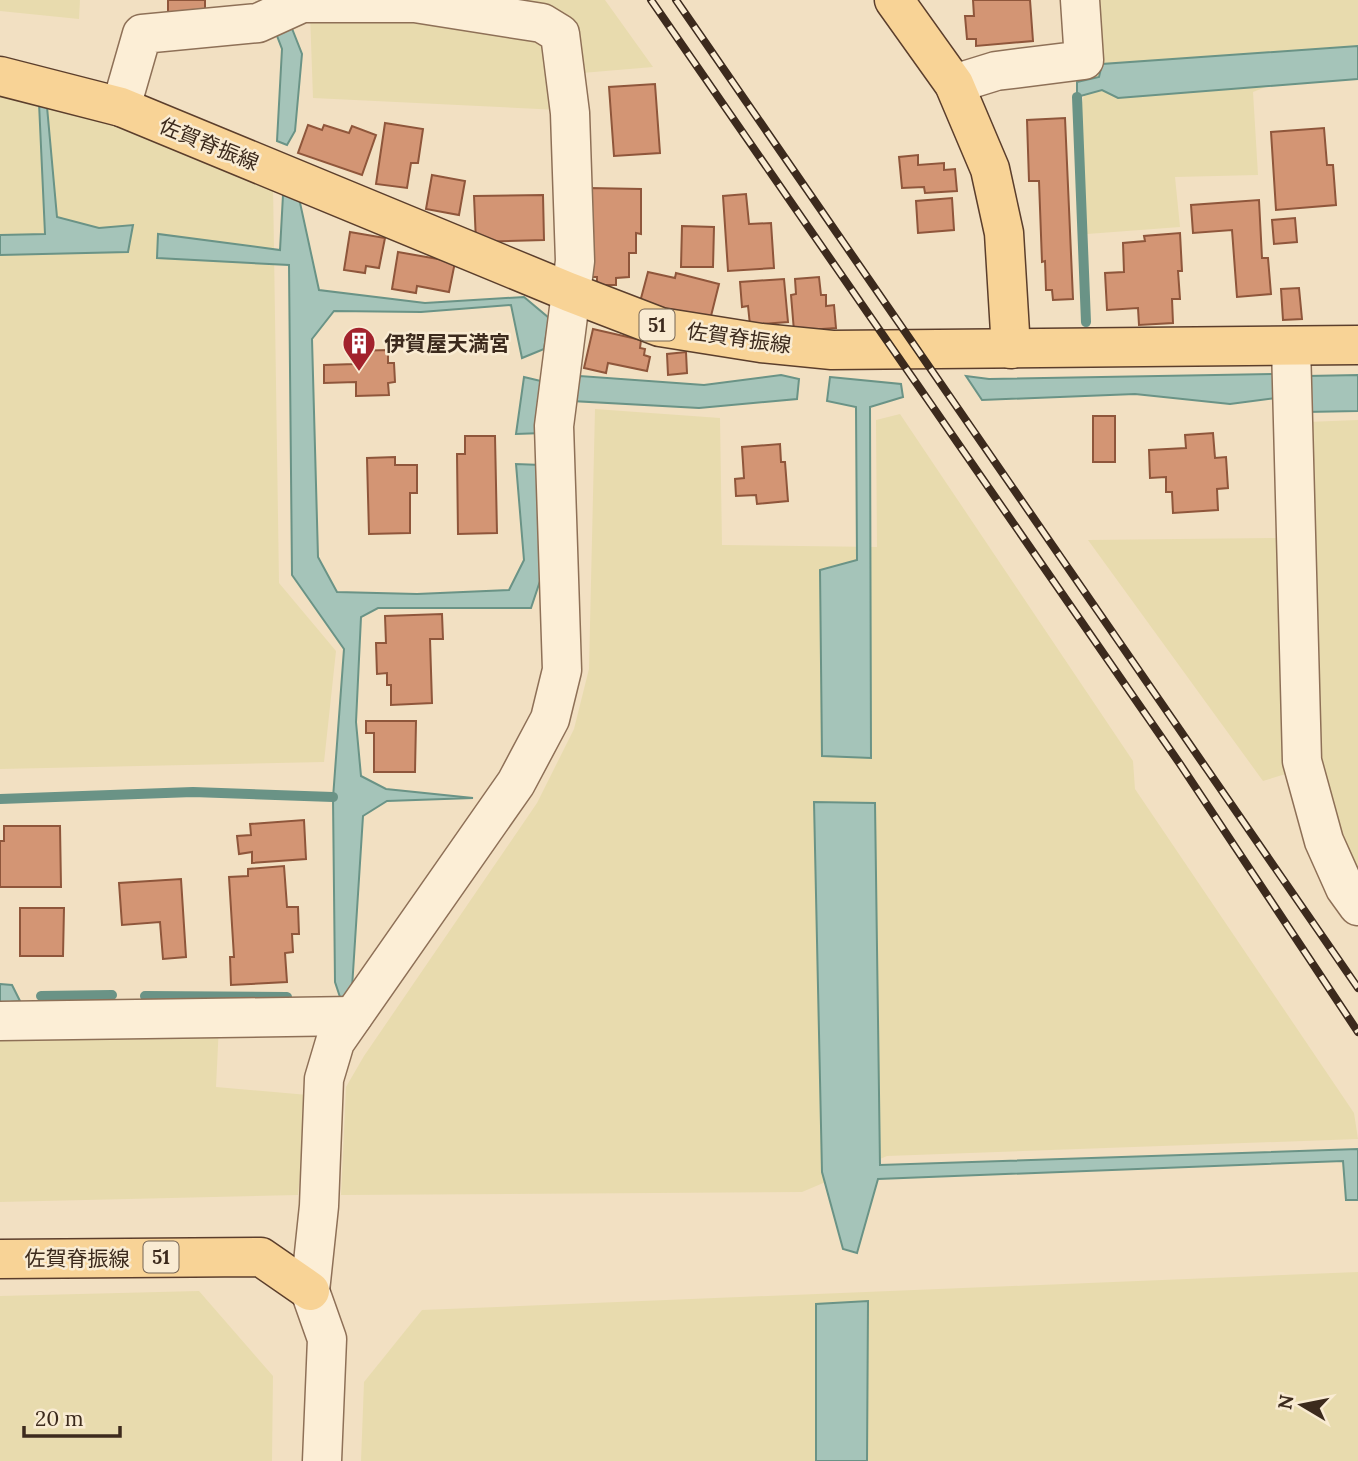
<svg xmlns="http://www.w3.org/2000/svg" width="1358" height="1461" font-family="Lora,'Noto Sans JP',serif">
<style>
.farmland{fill:#e8dbae}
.water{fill:#a5c4b9;stroke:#6a9386;stroke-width:2}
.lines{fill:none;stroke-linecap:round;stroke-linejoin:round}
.stream{stroke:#6a9386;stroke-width:10}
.building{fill:#d39574;stroke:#8f563b;stroke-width:2}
.minor-casing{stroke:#8e7057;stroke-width:41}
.major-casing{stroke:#5b3e2c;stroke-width:41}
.minor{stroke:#fceed6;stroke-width:38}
.major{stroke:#f8d396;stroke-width:38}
.rail-casing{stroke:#3c2a1d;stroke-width:8}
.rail{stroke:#f9ebd2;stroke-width:5;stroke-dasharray:16;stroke-linecap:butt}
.labels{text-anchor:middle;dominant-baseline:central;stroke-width:5;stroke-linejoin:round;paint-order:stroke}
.shield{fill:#f9ebd2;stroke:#756453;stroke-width:2}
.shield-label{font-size:19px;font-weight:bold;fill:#3c2a1d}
.street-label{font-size:21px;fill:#3c2a1d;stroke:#f9ebd2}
.poi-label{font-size:21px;font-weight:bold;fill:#3c2a1d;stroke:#f9ebd2;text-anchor:start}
</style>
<rect width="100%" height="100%" fill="#f2e0c2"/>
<g class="farmland">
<path d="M0 0H80L79 19 0 11Z"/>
<path d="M387 0H605L653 67 558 75 559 110 313 98 310 13Z"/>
<path d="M1096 0H1358V51L1253 92 1258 175 1175 177 1180 227 1087 234 1080 109 1099 48Z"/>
<path d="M0 91 125 122 273 184 279 583 336 651 324 762 0 769Z"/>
<path d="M595 409 720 418 722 545 877 547 876 420 900 414 1133 761 1135 789 1354 1113 1358 1139 887 1156 802 1192 341 1195 346 1087 364 1056 537 803 574 729 589 669Z"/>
<path d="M1358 420V884L1315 765 1263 781 1088 540 1280 538 1307 422Z"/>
<path d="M219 1025 216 1087 308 1095 298 1195 0 1202V1032Z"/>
<path d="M1358 1272V1461H361L364 1382 422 1310Z"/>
<path d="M199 1291 273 1376 272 1461H0V1296Z"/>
</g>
<g class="water">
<path d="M291 26 302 54 295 131 287 145 277 141 282 49 274 28Z"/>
<path d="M1358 46V79L1118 98 1102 90 1077 97V82L1099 77 1102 64Z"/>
<path d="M39 103 47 107 57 217 99 228 133 225 128 252 0 255V235L45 234Z"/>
<path d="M283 195 299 198 319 290 425 303 524 297 549 318 544 349 522 358 511 305 421 312 334 311 312 339 318 557 337 592 417 594 509 590 524 560 516 464 541 465 546 563 531 608H378L361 617 356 722 361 776 386 789 473 798 387 801 363 816 352 988 342 1003 335 982 333 798 344 649 292 575 289 265 157 258 158 234 280 250Z"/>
<path d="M1276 374V398L1230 404 1135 394 982 400 966 376 989 379Z"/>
<path d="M781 375 799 379 797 399 699 408 572 401 580 376 704 385Z"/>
<path d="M1358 375V411L1306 412 1308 376Z"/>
<path d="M524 377 545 382 543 433 516 434Z"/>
<path d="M830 377 901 384 903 397 870 407 871 758 822 756 820 570 857 560 856 407 827 401Z"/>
<path d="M814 802 875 803 880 1165 1358 1149V1200H1346L1343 1161 878 1179 857 1253 843 1249 822 1172Z"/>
<path d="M0 984 12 985 20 1001 0 1003Z"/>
<path d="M868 1301 867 1461H816V1304Z"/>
</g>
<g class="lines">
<g class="stream">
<path d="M1077 97 1086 322"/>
<path d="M0 799 193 792 333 797"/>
<path d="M41 996 112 995"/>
<path d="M145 996 287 997"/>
</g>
</g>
<g class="building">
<path d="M168 0H205V14L168 13Z"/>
<path d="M973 0H1030L1033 41 976 46V39H967L965 16H974Z"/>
<path d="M655 84 660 153 614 156 609 87Z"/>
<path d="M1065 118 1073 299 1053 300 1052 290H1046L1045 261 1042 262 1039 181H1029L1027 120Z"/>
<path d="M385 123 423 129 418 163H411L407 188 376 184Z"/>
<path d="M308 125 322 130 324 125 349 133 352 126 376 135 362 175 298 153Z"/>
<path d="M1324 128 1327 165H1333L1336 205 1276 210 1271 132Z"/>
<path d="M918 155V165L944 163V170L955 169 957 191 925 193 924 187 902 188 899 157Z"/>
<path d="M432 175 465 181 459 215 426 209Z"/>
<path d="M589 188 641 189V234L636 233V253H629V277L616 278V285H597V277H588Z"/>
<path d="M746 194 749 224 771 223 774 268 728 271 723 196Z"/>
<path d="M543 195 544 240 476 242 474 196Z"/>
<path d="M952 198 954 230 918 233 916 201Z"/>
<path d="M1259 200 1262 258H1268L1271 294 1237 297 1232 230 1193 233 1191 205Z"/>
<path d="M1295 218 1297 242 1274 244 1272 220Z"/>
<path d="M682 226 714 227 713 267H681Z"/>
<path d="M350 232 385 238 379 268 366 266 365 273 344 270Z"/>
<path d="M1180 233 1182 271H1178L1180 299H1172L1173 323 1139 325 1138 308 1107 310 1105 273 1124 272 1123 243 1145 241 1144 236Z"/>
<path d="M398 252 455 262 449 292 417 286 416 293 392 289Z"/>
<path d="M648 272 675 278 676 273 719 284 710 320 640 302Z"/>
<path d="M819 277 821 295H826V306L834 305 836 328 794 331 791 295 796 294 795 279Z"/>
<path d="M784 279 788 322 750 325 748 306 742 307 740 282Z"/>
<path d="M1299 288 1302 319 1283 320 1281 289Z"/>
<path d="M593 329 641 340 640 348 645 349 644 355 650 357 647 371 608 363 606 373 584 368Z"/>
<path d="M388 350V363H394L395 382 388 383 389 395 356 396V382L324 383V365L355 364 354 351Z"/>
<path d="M686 352 687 373 668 375 667 354Z"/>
<rect x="1093" y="416" width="22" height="46"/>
<path d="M1213 433 1215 458 1226 457 1228 488 1217 489 1218 510 1173 513 1172 492H1166V477L1150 478 1149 450 1186 448 1185 435Z"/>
<path d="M465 436H495L497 533 458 534 457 454H465Z"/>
<path d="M780 444 781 462H785L788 501 757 504 756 495 736 496 735 479 744 478 742 447Z"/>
<path d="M395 457V465H417V493H410V533L369 534 367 458Z"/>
<path d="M442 614 443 639H430L432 703 391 705V685H387V673L377 674 376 643H386L385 616Z"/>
<path d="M366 721H416L415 772H374V733H366Z"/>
<path d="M304 820 306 859 252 863V852L239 854 237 836 251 835 250 824Z"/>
<path d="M4 826H60L61 887H0V841H4Z"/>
<path d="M284 866 287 907H298L299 934H292L293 952 285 953 287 982 231 985 230 957H234L229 877 248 876V869Z"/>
<path d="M181 879 186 957 163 959 160 922 122 925 119 883Z"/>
<path d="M20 908H64L63 956H20Z"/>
</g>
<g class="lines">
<defs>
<g id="minor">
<path d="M954 84 996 71 1084 60 1080 0"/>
<path d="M121 107 142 34 258 23 302 3H415L542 23 560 34 570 113 575 261 554 426 562 670 550 719 516 783 335 1042 324 1079 319 1206 310 1291 327 1339 322 1461"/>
<path d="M1291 346 1302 761 1324 841 1345 888 1358 906"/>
<path d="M0 1021 353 1016"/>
</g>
<g id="major">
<path d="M894 0 954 84 990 169 1004 233 1011 349"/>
<path d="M0 76 121 107 569 292 660 327 761 343 832 350 1358 345"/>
<path d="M0 1259 261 1257 310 1291"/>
</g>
</defs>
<use href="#minor" class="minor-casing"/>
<use href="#major" class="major-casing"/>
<use href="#minor" class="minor"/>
<use href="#major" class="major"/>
<defs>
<g id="rail">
<path d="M651 0 1180 764 1358 1032"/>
<path d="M676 0 1358 988"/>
</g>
</defs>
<use href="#rail" class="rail-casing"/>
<use href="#rail" class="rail"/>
</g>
<defs>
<symbol id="building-pin" viewBox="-11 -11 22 30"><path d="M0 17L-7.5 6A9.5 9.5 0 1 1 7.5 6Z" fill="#a2222c" stroke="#f9ebd2"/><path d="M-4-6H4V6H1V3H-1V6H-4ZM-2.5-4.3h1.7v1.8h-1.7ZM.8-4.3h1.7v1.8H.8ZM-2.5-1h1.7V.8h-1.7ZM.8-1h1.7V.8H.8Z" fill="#fff"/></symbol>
</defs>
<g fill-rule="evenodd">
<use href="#building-pin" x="340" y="324" width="38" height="52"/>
</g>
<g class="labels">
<g class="shield">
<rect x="639.5" y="309.5" width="35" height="31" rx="5"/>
<rect x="143.5" y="1241.5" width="35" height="31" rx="5"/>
</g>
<g class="shield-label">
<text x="657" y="325">51</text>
<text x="161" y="1257">51</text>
</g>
<g class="street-label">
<text transform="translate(209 144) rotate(22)">佐賀脊振線</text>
<text transform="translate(739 338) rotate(8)">佐賀脊振線</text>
<text x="77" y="1258">佐賀脊振線</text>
</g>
<g class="poi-label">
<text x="384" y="343">伊賀屋天満宮</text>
</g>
</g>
<g transform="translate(1302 1405) rotate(280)" stroke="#f9ebd2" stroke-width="5" paint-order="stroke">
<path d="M0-5L12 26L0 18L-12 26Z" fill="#3c2a1d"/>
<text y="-10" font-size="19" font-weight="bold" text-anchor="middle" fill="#3c2a1d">N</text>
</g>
<path d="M24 1426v10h96v-10" fill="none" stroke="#3c2a1d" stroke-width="3.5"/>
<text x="35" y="1426" font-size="21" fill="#3c2a1d" stroke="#f9ebd2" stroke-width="5" paint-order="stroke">20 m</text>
</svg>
